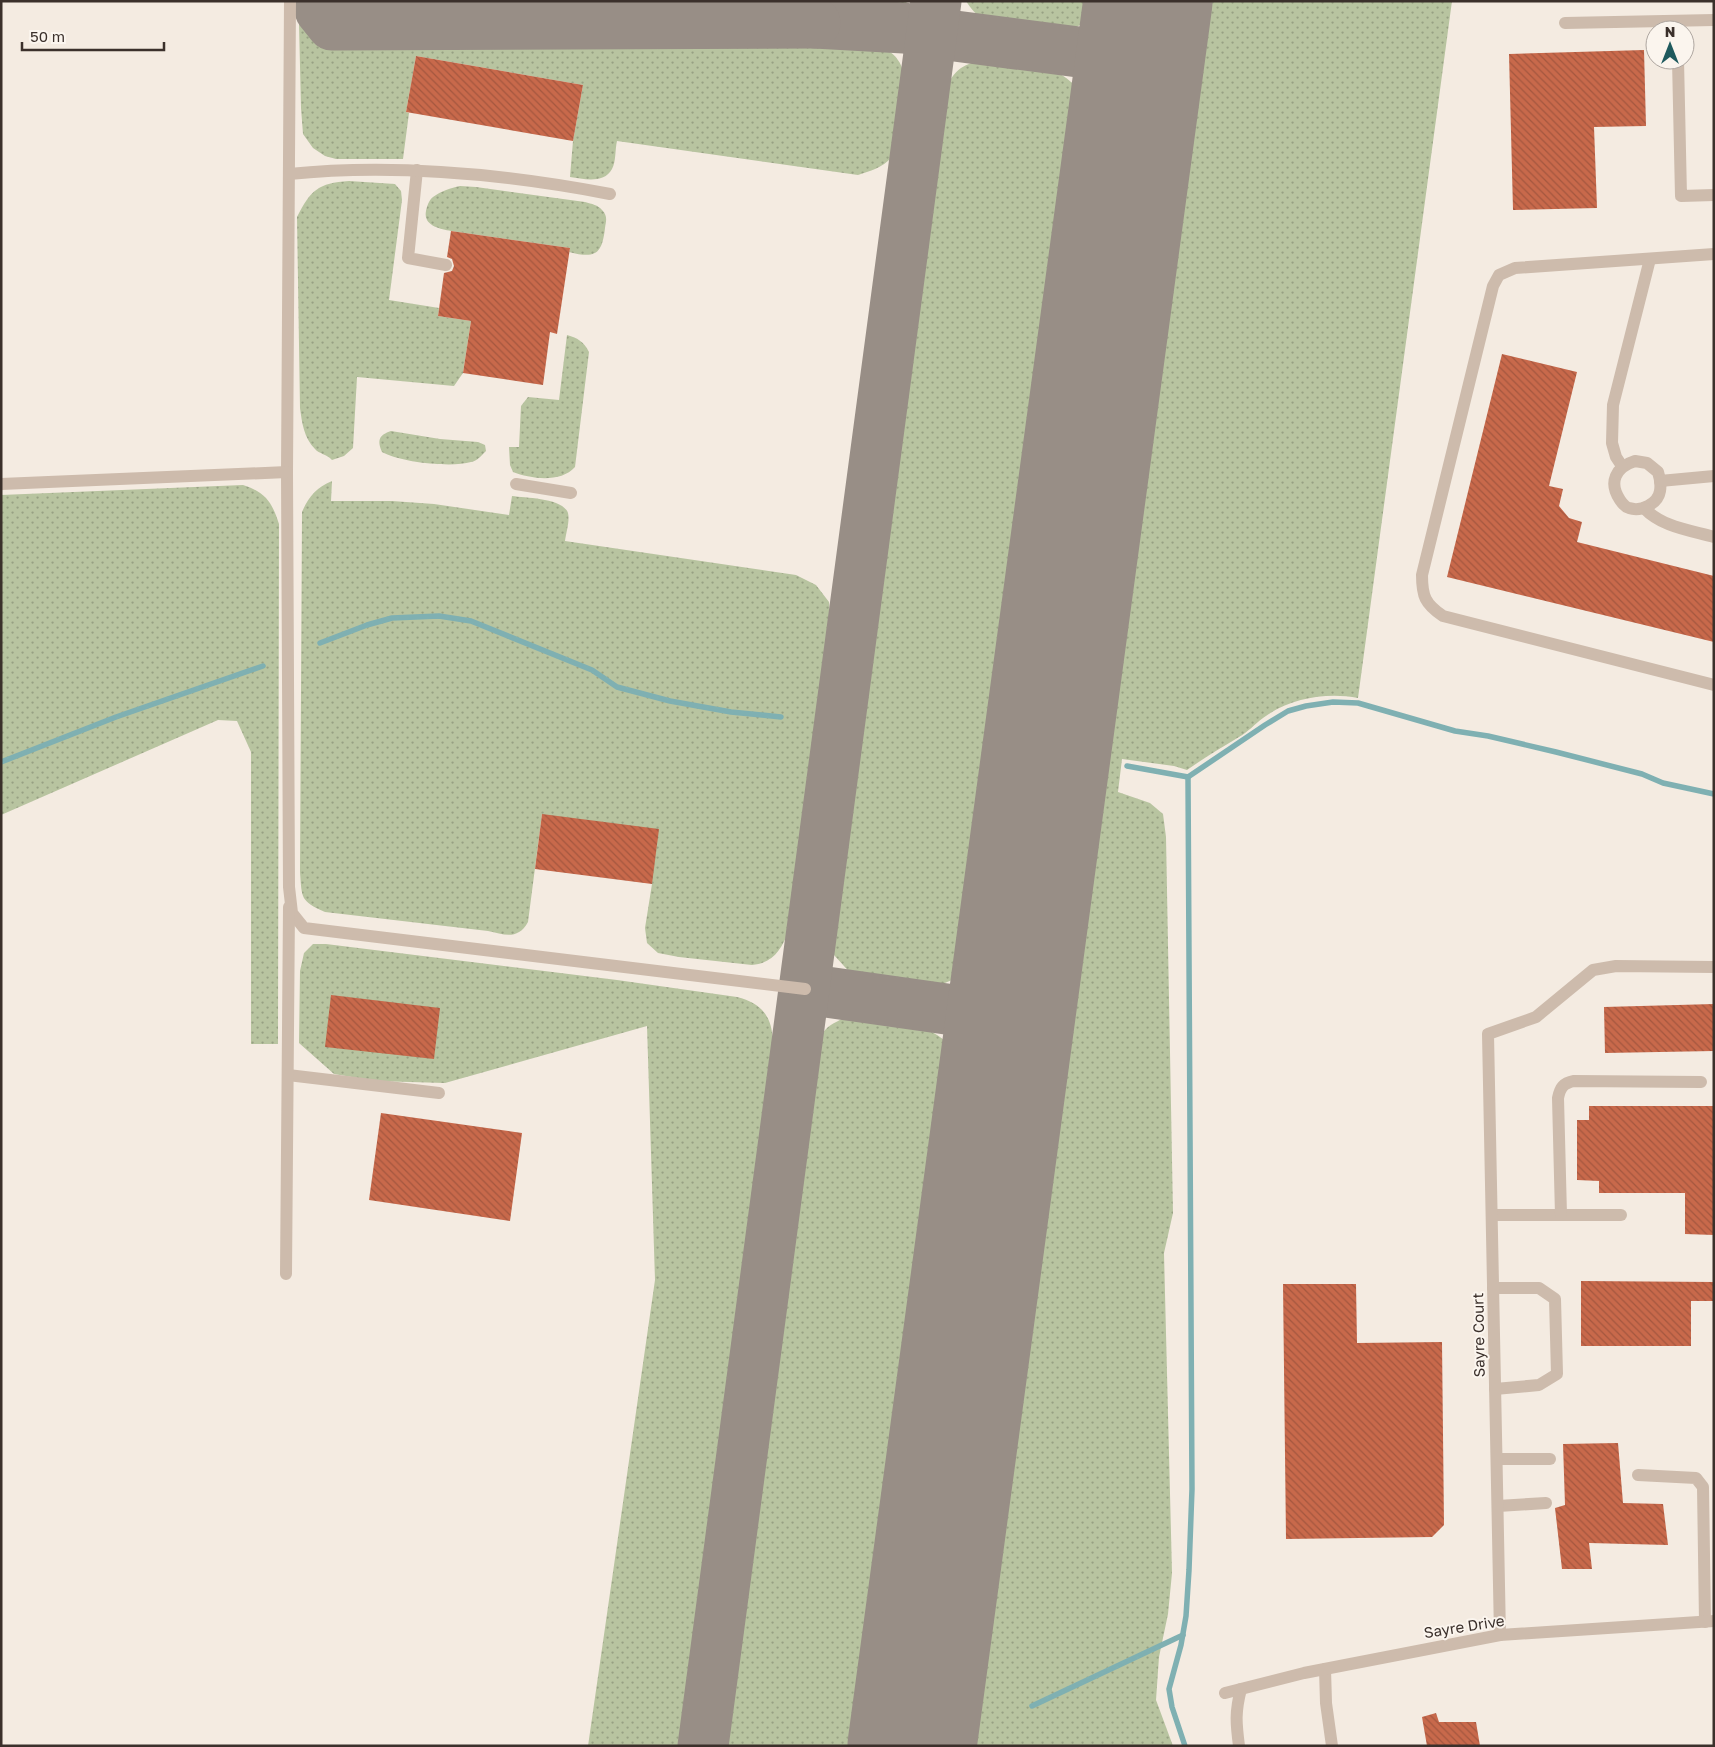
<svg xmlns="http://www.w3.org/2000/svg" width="1715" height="1747" font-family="'Golos Text',sans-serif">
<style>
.grass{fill:url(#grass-dots)}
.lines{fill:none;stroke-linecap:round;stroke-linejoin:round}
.stream{stroke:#7fb0b2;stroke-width:5.5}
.taxiway{stroke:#988e86;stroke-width:51}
.runway{stroke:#988e86;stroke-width:129}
.building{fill:url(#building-back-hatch)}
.minor{stroke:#cdbbac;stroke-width:12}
.labels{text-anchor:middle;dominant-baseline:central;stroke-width:4;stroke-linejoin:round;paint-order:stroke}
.street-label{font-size:15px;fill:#3b302b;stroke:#fbf5ee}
</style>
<defs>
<pattern id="grass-dots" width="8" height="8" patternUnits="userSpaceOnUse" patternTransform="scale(1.25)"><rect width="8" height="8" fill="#b8c4a0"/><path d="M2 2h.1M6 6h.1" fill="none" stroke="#97a083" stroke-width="1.8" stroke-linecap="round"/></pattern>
<pattern id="building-back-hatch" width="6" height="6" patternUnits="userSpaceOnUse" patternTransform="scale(1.25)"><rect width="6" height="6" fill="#c8694b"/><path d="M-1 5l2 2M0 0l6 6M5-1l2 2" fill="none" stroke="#a4573f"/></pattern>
</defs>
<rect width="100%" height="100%" fill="#f4ebe1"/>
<g class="grass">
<path d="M529 1H554V12L530 13Z"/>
<path d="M756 1H795L785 12H756Z"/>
<path d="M846 1H908C905 4 902 7 899 9 883 15 857 14 846 1Z"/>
<path d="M966 1H1105C1097 15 1081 27 1066 31 1053 34 997 25 985 20 977 16 971 9 966 1Z"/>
<path d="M1178 1H1452L1358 698C1327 692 1289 698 1263 718 1255 724 1248 732 1239 737 1221 748 1204 758 1187 770L1174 766 1122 759 1118 792 1150 803 1163 814 1166 837 1173 1213 1164 1253 1172 1573 1168 1614 1159 1657 1156 1700 1173 1746H945Z"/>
<path d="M312 16H317L318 44H868C913 51 906 87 902 121 900 133 901 147 892 157 882 168 870 171 858 175L617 141C615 149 616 162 612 169 604 184 584 179 570 177L573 141 583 85 416 56 406 112 409 113 403 159H336L325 156 313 148 303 134 301 108 299 24 302 18Z"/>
<path d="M1001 60C1015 62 1033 63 1047 68 1072 77 1088 96 1095 121L989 927 984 945 976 962 964 975 940 985 919 987 879 983 853 976 834 955 832 945 863 689 872 586 933 116C941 101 947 78 961 68 972 60 988 61 1001 60Z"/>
<path d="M349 181 395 184 401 191 402 200 389 300 439 308 438 316 471 321 463 373 454 386 357 377 353 448 344 456 332 460C327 454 319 454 315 449 304 438 302 423 300 408L297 217C311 190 318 183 349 181Z"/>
<path d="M460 186 476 187 585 202C592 204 598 205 602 210 608 216 606 221 605 228 602 254 596 259 569 252L570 248 451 231C440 229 423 226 426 211 427 206 429 200 433 197 441 191 451 188 460 186Z"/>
<path d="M567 335C578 338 584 342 589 352L575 467C561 483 531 479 513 472L510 465 509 447H519L521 406 528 397 559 400Z"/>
<path d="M391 431 440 439 478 442 485 445 486 451C482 455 477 461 471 462 451 468 399 462 382 452 377 440 379 435 391 431Z"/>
<path d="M332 481 331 501H392L434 504 509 515 512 496C526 498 563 498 568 513 570 521 566 533 565 541L796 575 816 585 829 602 830 619 789 931C781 949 774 963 752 965L679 957 658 953 647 943 645 928 652 884 542 814 528 922C518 940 505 935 488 931L325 912C300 901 302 898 300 872L302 512C309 496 316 488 332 481Z"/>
<path d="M243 485C265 492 272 502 279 524L278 1044H251V752L237 721 218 720 1 815V495Z"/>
<path d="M313 944H326L617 980 737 997C782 1008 773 1044 770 1080L678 1746H588L655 1280 647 1026 445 1083 375 1081 334 1074 299 1043 300 971 304 953Z"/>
<path d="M846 1017C889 1017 954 1022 965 1074 966 1083 965 1093 965 1101L887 1685 876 1746H721L759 1494 818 1047C823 1027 828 1026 846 1017Z"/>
</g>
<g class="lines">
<g class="stream">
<path d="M320 643 367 625 392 618 439 616 471 621 592 670 617 687 670 701 731 712 781 717"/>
<path d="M1 762 116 717 263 666"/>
<path d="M1127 766 1188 777 1265 725 1288 711 1306 706 1333 702 1358 703 1455 731 1488 736 1556 752 1642 774 1663 783 1714 794"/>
<path d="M1032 1706 1183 1635"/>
<path d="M1185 1746 1172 1707 1169 1689 1181 1645 1186 1616 1189 1570 1192 1489 1188 777"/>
</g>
<g class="taxiway">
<path d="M815 1V23L904 28 932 33 1140 60"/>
<path d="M320 10 332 25 815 23"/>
<path d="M805 989 1010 1018"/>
<path d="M703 1746 936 1"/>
</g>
<path class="runway" d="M912 1746 1148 1"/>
</g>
<g class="building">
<path d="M1644 50 1646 126 1594 127 1597 208 1513 210 1509 54Z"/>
<path d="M416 56 583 85 573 141 406 112Z"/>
<path d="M451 231 570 248 557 334 550 332 543 385 463 373 471 321 438 316 444 273 452 271 454 266 452 259 447 257Z"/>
<path d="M1502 354 1577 372 1549 486 1563 489 1559 506 1569 518 1582 522 1577 542 1714 576V642L1447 577Z"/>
<path d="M542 814 659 829 652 884 535 869Z"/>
<path d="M331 995 440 1008 434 1059 325 1047Z"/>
<path d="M1714 1004V1051L1605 1053 1604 1007Z"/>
<path d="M1589 1106H1714V1235L1685 1234V1193H1599V1181L1577 1180V1120H1589Z"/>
<path d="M381 1113 522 1133 510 1221 369 1200Z"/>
<path d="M1581 1281 1714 1282V1301H1691V1346H1581Z"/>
<path d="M1283 1284H1356L1357 1343 1442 1342 1444 1525 1432 1537 1286 1539Z"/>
<path d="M1618 1443 1623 1503 1663 1504 1668 1545 1589 1543 1592 1569H1562L1555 1508 1565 1505 1563 1444Z"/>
<path d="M1436 1713 1439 1722H1476L1480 1746H1427L1422 1717Z"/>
</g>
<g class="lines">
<g class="minor">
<path d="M290 1 287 472 289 887 292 913 304 928 805 989"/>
<path d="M1565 23 1714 20"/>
<path d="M1678 60 1681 196 1714 195"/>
<path d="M417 170 408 258 446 265"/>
<path d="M289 174C396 163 505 174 610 194"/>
<path d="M1714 254 1515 268 1499 275 1493 286 1422 575C1422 596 1425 604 1443 616L1714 685"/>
<path d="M1635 461 1647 463 1658 472C1660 478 1661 485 1660 491 1658 504 1641 512 1629 508 1625 507 1622 503 1620 500 1608 482 1616 467 1635 461Z"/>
<path d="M1622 466 1616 457 1612 443 1613 405 1650 259"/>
<path d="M1660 481 1714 476"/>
<path d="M1 484 287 472"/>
<path d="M516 484 571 493"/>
<path d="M1644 508C1662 527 1689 530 1714 537"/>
<path d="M288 1075 439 1093"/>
<path d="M1492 1215H1621"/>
<path d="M1561 1215 1558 1098C1560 1088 1563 1083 1574 1081L1701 1082"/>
<path d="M286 1274 289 907"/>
<path d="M1493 1288H1539L1555 1299 1557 1374 1539 1385 1495 1389"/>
<path d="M1497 1459H1550"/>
<path d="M1638 1475 1696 1478 1703 1487 1705 1622"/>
<path d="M1498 1506 1546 1503"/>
<path d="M1500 1635 1488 1034 1536 1017 1593 970 1616 966 1714 967"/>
<path d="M1325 1669 1326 1703 1332 1746"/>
<path d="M1225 1693 1304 1673 1500 1635 1714 1621"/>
<path d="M1239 1746C1236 1723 1235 1712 1241 1689"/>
</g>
</g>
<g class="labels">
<g class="street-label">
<text transform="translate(1478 1335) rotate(-91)">Sayre Court</text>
<text transform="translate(1464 1626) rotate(-9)">Sayre Drive</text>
</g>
</g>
<rect width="1715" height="1747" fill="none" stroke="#3b302b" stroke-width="5"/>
<g transform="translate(1670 45)"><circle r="24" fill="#fbf5ee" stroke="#aea6a0"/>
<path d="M0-4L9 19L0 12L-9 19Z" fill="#1f5a5e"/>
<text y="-8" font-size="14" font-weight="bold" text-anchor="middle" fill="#3b302b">N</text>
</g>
<path d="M22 42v8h142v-8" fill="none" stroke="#3b302b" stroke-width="2.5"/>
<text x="30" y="42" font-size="15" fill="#3b302b" stroke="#fbf5ee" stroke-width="4" paint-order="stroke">50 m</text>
</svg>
